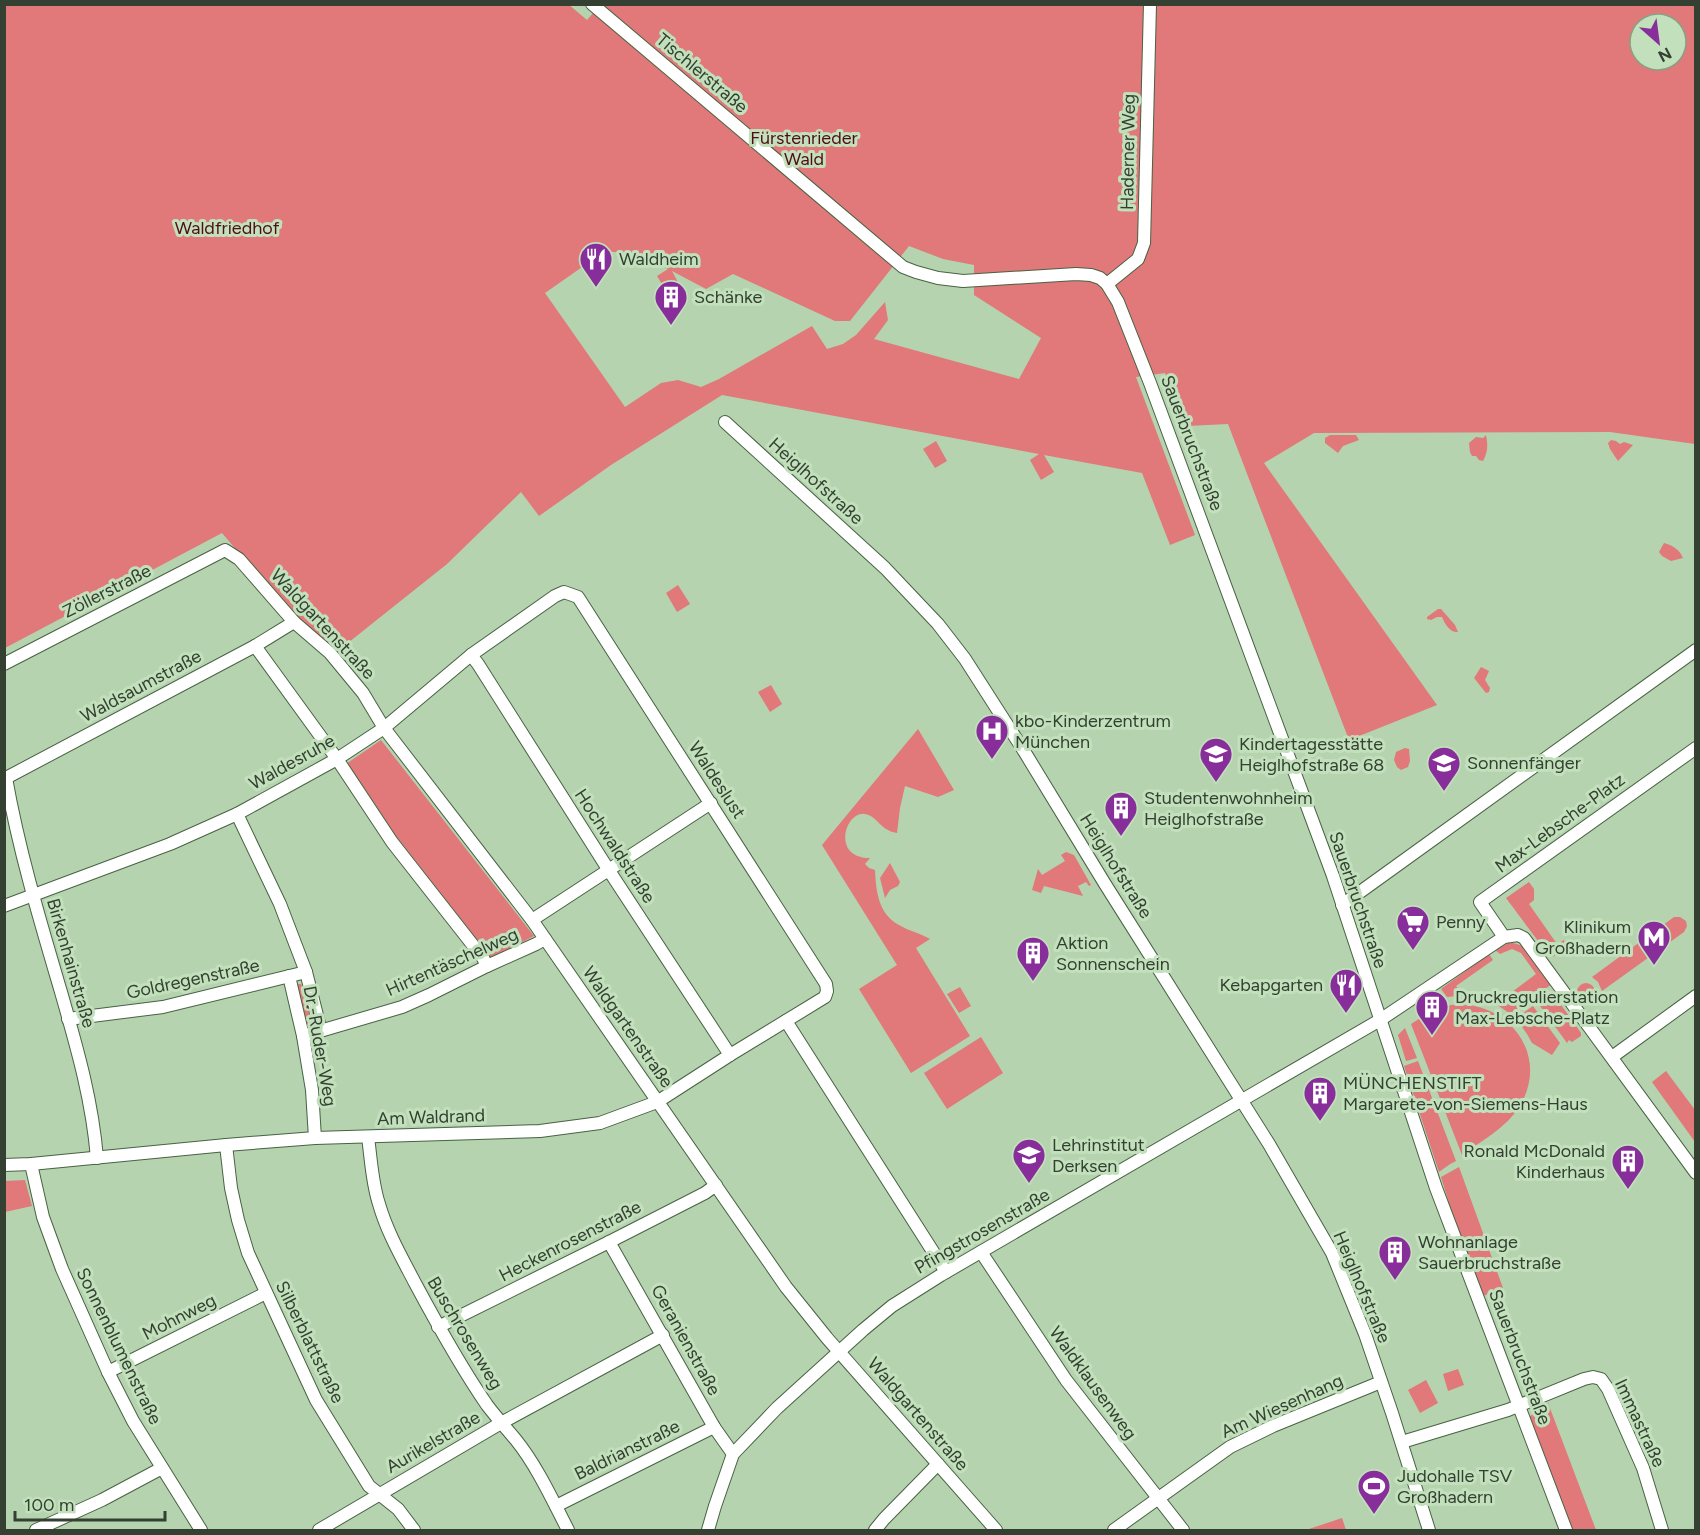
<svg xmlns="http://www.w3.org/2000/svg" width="1700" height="1535" font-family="Figtree,sans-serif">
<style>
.green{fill:#e17879;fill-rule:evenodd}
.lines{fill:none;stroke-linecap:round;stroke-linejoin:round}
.minor-casing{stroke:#486243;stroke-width:14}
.minor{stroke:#fff;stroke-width:12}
.labels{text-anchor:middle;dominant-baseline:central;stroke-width:6;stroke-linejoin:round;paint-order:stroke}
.street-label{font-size:18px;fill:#344031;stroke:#c1e0bb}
.park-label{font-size:18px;fill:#510d15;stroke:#c1e0bb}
.poi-label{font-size:18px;fill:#344031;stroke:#c1e0bb;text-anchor:start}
</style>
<rect width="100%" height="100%" fill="#b5d3af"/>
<g class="green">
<path d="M568 4 587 20 601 4 1695 5V444L1610 432 1314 433 1264 463 1437 705 1349 740 1228 424 1187 426 1165 373 1136 377 1195 535 1170 545 1142 473 1044 455 1054 472 1041 480 1030 460 1039 454 722 395 611 465 539 516 521 492 447 564 334 654 294 618 222 533 5 648V5ZM1640 24H1676V60H1640ZM909 246 943 259 974 265V295L1041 338 1019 379 874 339 888 320 885 302 856 335 843 344 827 349 812 326 719 379 701 387 678 380 661 383 625 407 545 293 605 251 642 255 668 269 657 276 669 296 681 288 672 271 706 289 733 274 835 321H850Z"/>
<path d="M1330 435H1356L1359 440 1343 446 1338 453 1325 443V438Z"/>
<path d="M1486 435C1488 445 1488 452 1483 461L1479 460 1476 456H1472L1470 452 1469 443 1476 437 1483 438Z"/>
<path d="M1611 440 1616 441 1620 444 1624 442 1633 445 1618 461 1610 449 1608 443Z"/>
<path d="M936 441 947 461 935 468 923 449Z"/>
<path d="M1664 543C1672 545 1680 550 1683 558L1671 561 1662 556 1659 552Z"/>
<path d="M678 585 690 604 677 612 666 593Z"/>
<path d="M1438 609H1441L1455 625 1458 632C1450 633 1445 624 1442 617H1437L1431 620 1427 619V617Z"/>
<path d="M1481 667 1489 671 1485 680 1490 688 1489 692 1486 693 1474 678Z"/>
<path d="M771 685 782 704 770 712 758 692Z"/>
<path d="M918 729 954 790 938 797 905 786 900 808 897 833C894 832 891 832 888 830 879 826 876 816 865 814 845 811 831 858 870 858L865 864 869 868 875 870C876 890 878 914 899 925 909 931 920 933 930 939L916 948 970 1036 911 1073 859 989 897 965 822 845Z"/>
<path d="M381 740 534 936 491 958 354 782 346 764Z"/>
<path d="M1405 748 1409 749 1410 761 1408 767 1401 770 1397 767 1394 760 1396 752Z"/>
<path d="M1066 852 1074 855 1091 885 1089 886 1086 882 1078 886 1083 896 1044 886 1041 893 1032 890 1038 869 1042 875 1065 861 1061 855Z"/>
<path d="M890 863 900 882 898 886 890 890 885 898 880 878Z"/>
<path d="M1529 882 1534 889V900L1529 904 1557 944 1564 940 1567 946 1553 957 1547 953 1506 898Z"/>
<path d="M1674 917H1680L1686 921 1687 926 1684 932 1602 991 1598 982 1592 977Z"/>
<path d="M1510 942 1523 946 1552 984 1514 1011 1509 1013 1496 1004 1536 974 1521 953 1512 949 1500 954 1495 950Z"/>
<path d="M1489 954 1493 960 1456 986 1461 992 1457 996 1447 997 1441 989Z"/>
<circle cx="1586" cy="992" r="9"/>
<path d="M297 984H301L303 988 312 1023 310 1028 306 1029Z"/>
<path d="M960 987 971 1006 959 1013 947 994Z"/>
<path d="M1552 992 1581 1033V1036L1572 1042 1569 1040 1567 1043 1538 1003Z"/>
<path d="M1457 1004C1512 1004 1550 1058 1519 1107 1506 1128 1481 1141 1462 1155L1411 1024 1436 1008Z"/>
<path d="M1533 1006 1560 1043 1552 1055 1532 1043 1527 1034 1517 1020 1518 1017Z"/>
<path d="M1405 1028 1417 1058 1406 1061 1398 1035Z"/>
<path d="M981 1037 1003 1073 947 1109 924 1073Z"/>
<path d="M1418 1061 1456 1161C1449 1164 1445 1168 1439 1172L1404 1066Z"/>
<path d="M1666 1071 1695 1110V1142L1652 1082Z"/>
<path d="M1459 1167 1503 1288 1483 1296 1455 1223 1441 1177Z"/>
<path d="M25 1180 32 1206 5 1212V1181Z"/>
<path d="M1458 1369 1464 1385 1448 1391 1443 1374Z"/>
<path d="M1426 1380 1438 1403 1420 1413 1408 1390Z"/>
<path d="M1548 1403 1596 1530H1572L1529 1417Z"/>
<path d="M1342 1518 1346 1530H1306Z"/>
</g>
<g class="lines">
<defs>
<g id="minor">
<path d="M592 4 903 267 916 272 938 278 963 281 1076 274 1091 275 1100 278 1107 284 1118 302 1150 383 1333 876 1436 1188 1566 1530"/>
<path d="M1107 284 1138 259 1144 243 1150 4"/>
<path d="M725 422 885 568 938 624 965 659 1024 751 1105 884 1269 1144 1332 1253 1365 1334 1392 1413 1429 1530"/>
<path d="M255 646 337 759 392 842 483 958 487 966"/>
<path d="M471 655 478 664 608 869 730 1055"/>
<path d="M4 664 225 550 239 559 294 622 330 653 363 693 384 728 532 920 786 1287 827 1338 996 1530"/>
<path d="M6 778C19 851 40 921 61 992 77 1048 92 1099 97 1158"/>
<path d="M4 779 255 646 294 622"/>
<path d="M237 814 280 904 306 972 321 1031"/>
<path d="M1342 905 1696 650"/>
<path d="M4 906 170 844 237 814 337 759 384 728 471 655 555 596 564 592 578 597 826 984 827 991 825 997 730 1055 657 1102 600 1123 540 1131 315 1138 226 1145 31 1164 4 1165"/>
<path d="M532 920 711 803"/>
<path d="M1504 937 1480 902 1696 748"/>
<path d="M289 976 303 1036 312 1090 315 1138"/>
<path d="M68 1019 163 1007 306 972"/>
<path d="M786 1021 946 1272"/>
<path d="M303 1036 402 1007 429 995 487 966 536 944 545 939"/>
<path d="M1612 1057 1696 996"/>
<path d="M368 1137C371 1159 372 1183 379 1204 387 1232 402 1258 415 1283 437 1324 460 1366 487 1405 496 1417 506 1428 516 1440 537 1466 553 1501 568 1530"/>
<path d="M226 1145 231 1188 238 1220 248 1253 316 1400 369 1486 398 1509 414 1530"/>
<path d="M31 1164 43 1217 62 1269 108 1372 133 1421 201 1530"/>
<path d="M609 1242 714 1427 733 1454"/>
<path d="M981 1252 1066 1380 1183 1530"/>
<path d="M438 1327 609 1242 705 1193 716 1185"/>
<path d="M108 1372 266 1293"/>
<path d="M1402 1442 1508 1410 1584 1379 1593 1377 1601 1379 1608 1389 1643 1468 1662 1530"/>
<path d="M556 1506 714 1427"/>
<path d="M36 1530 102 1500 162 1468"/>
<path d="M319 1530 501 1423 663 1335"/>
<path d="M708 1530 715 1506 733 1454 777 1408 863 1330 892 1306 941 1275 1380 1020 1504 937 1518 935 1524 938 1696 1173"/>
<path d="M875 1530 884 1519 938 1464"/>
<path d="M1114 1530 1230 1447 1273 1426 1381 1382"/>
</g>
</defs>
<use href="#minor" class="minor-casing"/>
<use href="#minor" class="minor"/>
</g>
<defs>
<symbol id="restaurant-pin" viewBox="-11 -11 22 30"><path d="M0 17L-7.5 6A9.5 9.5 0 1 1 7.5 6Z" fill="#882e9a" stroke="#c1e0bb"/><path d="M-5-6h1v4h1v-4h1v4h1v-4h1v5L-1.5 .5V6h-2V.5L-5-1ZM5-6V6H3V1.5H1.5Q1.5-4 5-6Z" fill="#fff"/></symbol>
<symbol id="building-pin" viewBox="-11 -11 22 30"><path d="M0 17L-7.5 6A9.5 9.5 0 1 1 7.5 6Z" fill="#882e9a" stroke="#c1e0bb"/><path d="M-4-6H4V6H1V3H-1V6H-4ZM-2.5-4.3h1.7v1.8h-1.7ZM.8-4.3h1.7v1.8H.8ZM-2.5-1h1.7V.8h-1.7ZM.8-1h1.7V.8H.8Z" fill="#fff"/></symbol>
<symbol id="hospital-pin" viewBox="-11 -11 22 30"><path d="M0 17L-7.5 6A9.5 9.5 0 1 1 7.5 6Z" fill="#882e9a" stroke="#c1e0bb"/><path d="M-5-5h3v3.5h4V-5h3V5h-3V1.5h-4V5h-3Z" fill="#fff"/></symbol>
<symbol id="school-pin" viewBox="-11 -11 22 30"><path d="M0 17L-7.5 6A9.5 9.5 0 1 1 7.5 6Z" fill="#882e9a" stroke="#c1e0bb"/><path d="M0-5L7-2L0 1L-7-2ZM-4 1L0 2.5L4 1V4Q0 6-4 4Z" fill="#fff"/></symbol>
<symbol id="supermarket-pin" viewBox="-11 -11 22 30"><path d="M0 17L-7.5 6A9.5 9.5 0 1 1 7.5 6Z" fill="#882e9a" stroke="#c1e0bb"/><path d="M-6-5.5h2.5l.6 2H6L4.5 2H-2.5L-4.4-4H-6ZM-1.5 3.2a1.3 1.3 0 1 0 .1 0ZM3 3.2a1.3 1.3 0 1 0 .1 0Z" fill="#fff"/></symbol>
<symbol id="metro-pin" viewBox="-11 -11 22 30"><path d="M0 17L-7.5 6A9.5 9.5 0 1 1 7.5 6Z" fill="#882e9a" stroke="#c1e0bb"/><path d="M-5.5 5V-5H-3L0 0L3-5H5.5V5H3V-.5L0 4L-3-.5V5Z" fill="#fff"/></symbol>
<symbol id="stadium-pin" viewBox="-11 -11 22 30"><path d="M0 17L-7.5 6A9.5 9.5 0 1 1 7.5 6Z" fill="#882e9a" stroke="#c1e0bb"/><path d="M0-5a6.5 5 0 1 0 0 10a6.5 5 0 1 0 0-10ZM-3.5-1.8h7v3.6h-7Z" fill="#fff"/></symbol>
</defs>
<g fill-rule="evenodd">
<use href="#restaurant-pin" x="577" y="240" width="38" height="52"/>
<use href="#building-pin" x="652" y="278" width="38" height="52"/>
<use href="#hospital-pin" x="973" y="712" width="38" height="52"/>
<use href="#school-pin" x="1197" y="735" width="38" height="52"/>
<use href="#school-pin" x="1425" y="744" width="38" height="52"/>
<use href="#building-pin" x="1102" y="789" width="38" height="52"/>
<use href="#supermarket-pin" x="1394" y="903" width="38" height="52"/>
<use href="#metro-pin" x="1635" y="918" width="38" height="52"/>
<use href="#building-pin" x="1014" y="934" width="38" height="52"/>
<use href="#restaurant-pin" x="1327" y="966" width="38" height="52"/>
<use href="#building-pin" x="1413" y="988" width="38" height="52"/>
<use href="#building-pin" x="1301" y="1074" width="38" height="52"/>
<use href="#school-pin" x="1010" y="1136" width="38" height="52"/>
<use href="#building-pin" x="1609" y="1142" width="38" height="52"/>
<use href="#building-pin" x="1376" y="1233" width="38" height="52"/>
<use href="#stadium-pin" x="1355" y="1467" width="38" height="52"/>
</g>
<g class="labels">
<g class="street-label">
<text transform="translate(702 73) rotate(40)">Tischlerstraße</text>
<text transform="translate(1128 152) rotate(-89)">Haderner Weg</text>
<text transform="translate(1192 443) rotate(69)">Sauerbruchstraße</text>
<text transform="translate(816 481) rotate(42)">Heiglhofstraße</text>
<text transform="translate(107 591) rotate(-27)">Zöllerstraße</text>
<text transform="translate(323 624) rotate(47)">Waldgartenstraße</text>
<text transform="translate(141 686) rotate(-28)">Waldsaumstraße</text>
<text transform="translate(292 762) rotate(-29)">Waldesruhe</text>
<text transform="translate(717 780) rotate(57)">Waldeslust</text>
<text transform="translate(1560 823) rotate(-36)">Max-Lebsche-Platz</text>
<text transform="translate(615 846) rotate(57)">Hochwaldstraße</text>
<text transform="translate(1116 866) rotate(58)">Heiglhofstraße</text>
<text transform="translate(1358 900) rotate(71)">Sauerbruchstraße</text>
<text transform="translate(452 962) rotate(-24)">Hirtentäschelweg</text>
<text transform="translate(71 963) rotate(74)">Birkenhainstraße</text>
<text transform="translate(193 979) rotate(-12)">Goldregenstraße</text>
<text transform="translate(628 1027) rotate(55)">Waldgartenstraße</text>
<text transform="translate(320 1046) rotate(80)">Dr.-Ruder-Weg</text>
<text transform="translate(431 1117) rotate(-2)">Am Waldrand</text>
<text transform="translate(982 1231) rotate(-30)">Pfingstrosenstraße</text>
<text transform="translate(570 1241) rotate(-27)">Heckenrosenstraße</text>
<text transform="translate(1362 1287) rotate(67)">Heiglhofstraße</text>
<text transform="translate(179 1317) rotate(-27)">Mohnweg</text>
<text transform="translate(465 1333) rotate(59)">Buschrosenweg</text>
<text transform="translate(686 1340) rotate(61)">Geranienstraße</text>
<text transform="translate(310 1342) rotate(64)">Silberblattstraße</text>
<text transform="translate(119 1346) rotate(64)">Sonnenblumenstraße</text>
<text transform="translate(1520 1357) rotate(69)">Sauerbruchstraße</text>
<text transform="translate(1093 1383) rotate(54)">Waldklausenweg</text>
<text transform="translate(1282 1406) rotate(-24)">Am Wiesenhang</text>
<text transform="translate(918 1414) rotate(49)">Waldgartenstraße</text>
<text transform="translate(1640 1423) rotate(65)">Immastraße</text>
<text transform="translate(433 1442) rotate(-30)">Aurikelstraße</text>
<text transform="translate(627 1450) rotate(-26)">Baldrianstraße</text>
</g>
<g class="park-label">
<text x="804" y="138">Fürstenrieder<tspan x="804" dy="21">Wald</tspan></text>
<text x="227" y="228">Waldfriedhof</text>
</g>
<g class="poi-label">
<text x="619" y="259">Waldheim</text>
<text x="694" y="297">Schänke</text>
<text x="1015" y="721">kbo-Kinderzentrum<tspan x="1015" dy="21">München</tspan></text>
<text x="1239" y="744">Kindertagesstätte<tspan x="1239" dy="21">Heiglhofstraße 68</tspan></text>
<text x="1467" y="763">Sonnenfänger</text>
<text x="1144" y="798">Studentenwohnheim<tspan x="1144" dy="21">Heiglhofstraße</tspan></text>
<text x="1436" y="922">Penny</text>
<text x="1631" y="927" text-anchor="end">Klinikum<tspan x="1631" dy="21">Großhadern</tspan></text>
<text x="1056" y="943">Aktion<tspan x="1056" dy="21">Sonnenschein</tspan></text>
<text x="1323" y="985" text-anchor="end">Kebapgarten</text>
<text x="1455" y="997">Druckregulierstation<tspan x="1455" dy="21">Max-Lebsche-Platz</tspan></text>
<text x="1343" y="1083">MÜNCHENSTIFT<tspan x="1343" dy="21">Margarete-von-Siemens-Haus</tspan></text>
<text x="1052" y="1145">Lehrinstitut<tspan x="1052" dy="21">Derksen</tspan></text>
<text x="1605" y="1151" text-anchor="end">Ronald McDonald<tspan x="1605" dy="21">Kinderhaus</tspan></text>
<text x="1418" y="1242">Wohnanlage<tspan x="1418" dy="21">Sauerbruchstraße</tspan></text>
<text x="1397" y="1476">Judohalle TSV<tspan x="1397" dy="21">Großhadern</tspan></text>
</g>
</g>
<rect width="1700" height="1535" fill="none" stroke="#344031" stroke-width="12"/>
<g transform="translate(1658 42) rotate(152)"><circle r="28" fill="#c1e0bb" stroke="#89a084" stroke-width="1.5"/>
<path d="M0-4.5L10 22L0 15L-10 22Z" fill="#882e9a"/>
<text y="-9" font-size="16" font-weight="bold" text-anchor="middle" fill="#344031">N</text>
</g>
<path d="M15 1511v9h150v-9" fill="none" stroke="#344031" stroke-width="3"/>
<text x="24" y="1511" font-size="18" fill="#344031" stroke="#c1e0bb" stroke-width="4.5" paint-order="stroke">100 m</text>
</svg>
